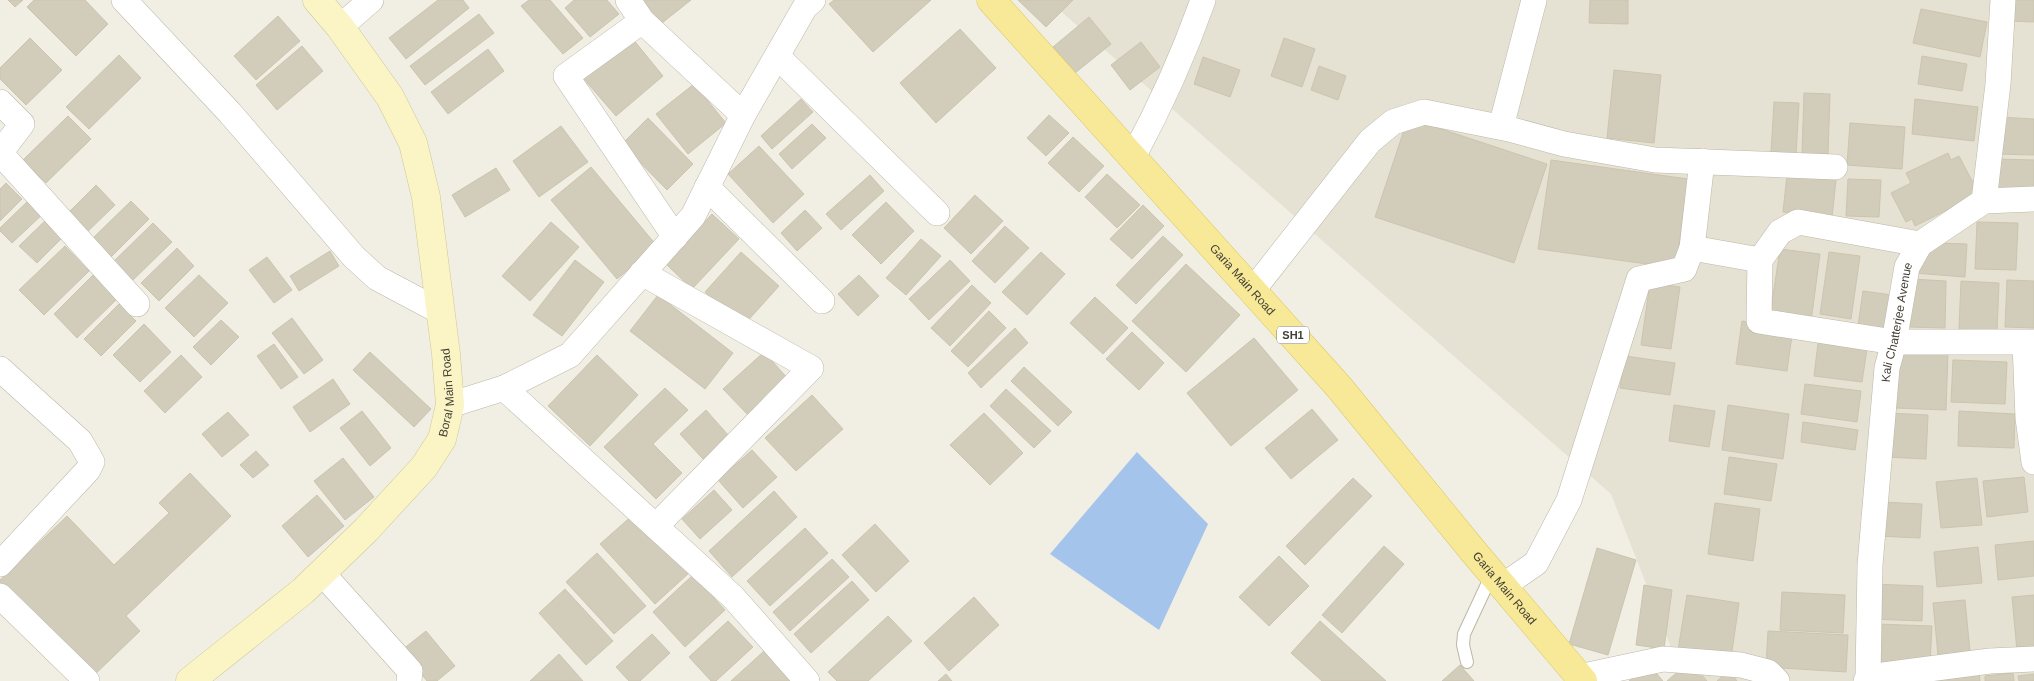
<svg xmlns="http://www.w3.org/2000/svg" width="2034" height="681" font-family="Arial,sans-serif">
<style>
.residential{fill:#e5e1d3}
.water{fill:#a4c4eb}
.building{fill:#d2ccbb;stroke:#ccc4ae}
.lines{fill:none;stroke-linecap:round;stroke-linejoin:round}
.service-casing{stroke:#bcb7a8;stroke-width:14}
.minor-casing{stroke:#bcb7a8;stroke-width:26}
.secondary-casing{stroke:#cec797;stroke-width:29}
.primary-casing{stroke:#dbc868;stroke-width:29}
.service{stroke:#fff;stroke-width:12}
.minor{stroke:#fff;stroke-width:25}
.secondary{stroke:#fbf5c5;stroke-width:28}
.primary{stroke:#f7e997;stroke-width:28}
.labels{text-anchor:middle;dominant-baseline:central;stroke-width:4.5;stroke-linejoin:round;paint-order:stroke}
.shield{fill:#fff;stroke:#7b7972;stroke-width:1}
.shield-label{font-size:11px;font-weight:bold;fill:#433f35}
.street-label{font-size:12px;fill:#433f35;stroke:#fff}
</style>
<rect width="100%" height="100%" fill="#f1efe4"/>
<path class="residential" d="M1048 0H2034V681H1684L1611 494Z"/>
<path class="water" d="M1137 452 1208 524 1159 630 1050 554Z"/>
<g class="building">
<path d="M8 0H23L15 7Z"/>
<path d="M34 0H85L108 24 76 56 27 7Z"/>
<path d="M438 0H463L469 8 406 59 389 38Z"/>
<path d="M529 0H550L583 38 563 54 521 6Z"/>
<path d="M574 0H607L619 14 590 37 565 8Z"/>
<path d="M635 0H691L657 27Z"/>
<path d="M834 0H931L873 52 829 4Z"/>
<path d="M1018 0H1073L1046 27Z"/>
<path d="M1590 0H1628V24L1589 23Z"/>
<path d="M2011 0H2034V22L2010 21Z"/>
<path d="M1921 9 1987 22 1980 57 1913 43Z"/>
<path d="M479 14 494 33 425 85 410 66Z"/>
<path d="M278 16 300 41 256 80 234 56Z"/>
<path d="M1089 17 1111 44 1075 73 1053 47Z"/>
<path d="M960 29 996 68 936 123 900 83Z"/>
<path d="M30 38 62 70 26 105 0 79V68Z"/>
<path d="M632 38 663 76 616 116 583 78Z"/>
<path d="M1284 38 1315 49 1302 87 1271 76Z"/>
<path d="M1141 42 1160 67 1130 90 1111 65Z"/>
<path d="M302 46 323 71 277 110 256 85Z"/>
<path d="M488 49 504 71 448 114 431 92Z"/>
<path d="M119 55 141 78 89 129 66 107Z"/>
<path d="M1922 56 1967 64 1962 91 1918 84Z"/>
<path d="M1203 57 1240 70 1230 97 1194 84Z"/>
<path d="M1319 66 1346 76 1338 100 1311 90Z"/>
<path d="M1614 70 1661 75 1654 143 1607 138Z"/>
<path d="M694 84 726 123 688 154 656 114Z"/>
<path d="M1804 93 1830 94 1828 154H1802Z"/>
<path d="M801 99 813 112 772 149 761 136Z"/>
<path d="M1915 99 1978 107 1974 141 1912 134Z"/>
<path d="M1774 102 1799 103 1796 154 1771 153Z"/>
<path d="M1049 115 1069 133 1046 156 1027 138Z"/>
<path d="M68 116 91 139 46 183 23 160Z"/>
<path d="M1999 117 2034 119V155L1998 154Z"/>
<path d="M648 118 693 164 667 190 622 144Z"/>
<path d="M1408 118 1547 164 1514 263 1375 217Z"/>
<path d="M1850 123 1905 127 1902 169 1847 165Z"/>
<path d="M812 124 826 138 792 169 779 154Z"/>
<path d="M561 126 588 162 539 197 513 161Z"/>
<path d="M1073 137 1104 166 1079 192 1048 163Z"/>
<path d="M759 146 804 194 773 223 728 174Z"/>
<path d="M1948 153 1951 160 1959 156 1979 194 1915 226 1912 219 1906 222 1891 193 1911 183 1906 173Z"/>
<path d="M1997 159 2034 160V193L1996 192Z"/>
<path d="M1551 160 1688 179 1676 268 1538 249Z"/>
<path d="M591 167 657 246 617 279 551 200Z"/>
<path d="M496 168 510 190 465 217 452 195Z"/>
<path d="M1107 174 1140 205 1117 228 1085 197Z"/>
<path d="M870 175 884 191 841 230 826 214Z"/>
<path d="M1787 175 1836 180 1832 217 1783 212Z"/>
<path d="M1848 179 1881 180 1879 217 1846 216Z"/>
<path d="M6 183 22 199 0 221V189Z"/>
<path d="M96 185 115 205 83 236 64 217Z"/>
<path d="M975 195 1003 221 971 254 944 228Z"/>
<path d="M31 198 45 212 12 243 0 231V228Z"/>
<path d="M131 201 149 219 111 257 93 238Z"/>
<path d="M886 202 914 231 881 264 852 235Z"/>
<path d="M1143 205 1164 226 1132 259 1110 239Z"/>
<path d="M805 210 822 228 797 251 781 233Z"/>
<path d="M712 214 739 239 692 289 666 264Z"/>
<path d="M47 219 64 236 37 263 19 246Z"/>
<path d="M551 222 579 247 530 301 502 276Z"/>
<path d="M1977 222 2018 223 2016 270 1975 269Z"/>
<path d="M153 223 172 242 132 281 113 262Z"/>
<path d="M1005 226 1029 248 995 283 972 261Z"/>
<path d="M1163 236 1183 255 1136 304 1116 285Z"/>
<path d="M921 239 941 256 906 295 886 278Z"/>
<path d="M1938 243 1967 244 1965 277 1914 273 1917 266Z"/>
<path d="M65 246 89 271 44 315 19 290Z"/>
<path d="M177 248 194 266 159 301 141 283Z"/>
<path d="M1780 249 1820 254 1811 322 1770 316Z"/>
<path d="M330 251 339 266 299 291 290 276Z"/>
<path d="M741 252 779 286 743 326 705 292Z"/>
<path d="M1041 252 1065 274 1027 315 1002 292Z"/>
<path d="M1829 252 1860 256 1851 319 1820 314Z"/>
<path d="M267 257 292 290 274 303 249 270Z"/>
<path d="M575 260 604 282 562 336 533 315Z"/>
<path d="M950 260 970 281 929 320 909 299Z"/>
<path d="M1186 264 1240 315 1186 372 1132 321Z"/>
<path d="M93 275 117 299 77 338 54 314Z"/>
<path d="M199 275 228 303 194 337 165 308Z"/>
<path d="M859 275 879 296 858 316 838 294Z"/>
<path d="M1912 279 1946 281 1945 328 1910 327Z"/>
<path d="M2007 280 2034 281V328L2005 327Z"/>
<path d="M1961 281 1999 283 1997 331 1959 329Z"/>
<path d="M1650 283 1680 287 1671 349 1641 345Z"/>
<path d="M972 285 991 303 950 346 931 328Z"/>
<path d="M1863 291 1892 295 1888 330 1858 326Z"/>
<path d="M658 295 733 353 705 389 630 331Z"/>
<path d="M1095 297 1128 328 1103 354 1070 323Z"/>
<path d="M119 304 136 321 101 356 84 339Z"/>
<path d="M989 311 1006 328 968 367 951 351Z"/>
<path d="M292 318 323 360 304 374 272 333Z"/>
<path d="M221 320 239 337 211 365 193 347Z"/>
<path d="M1742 321 1793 328 1787 371 1736 364Z"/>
<path d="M144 324 171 352 140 382 113 355Z"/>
<path d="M1015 328 1028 343 981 388 968 373Z"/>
<path d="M1132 332 1164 363 1139 390 1106 359Z"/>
<path d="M1819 335 1868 342 1862 382 1814 376Z"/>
<path d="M1254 338 1298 390 1231 446 1187 393Z"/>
<path d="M274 344 298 377 281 389 257 356Z"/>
<path d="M1899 351 1948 353 1946 410 1896 408Z"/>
<path d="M370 352 431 409 414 427 353 370Z"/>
<path d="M764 352 790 381 750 417 723 389Z"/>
<path d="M181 355 202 377 165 413 144 391Z"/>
<path d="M597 355 638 395 590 446 548 406Z"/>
<path d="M1625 356 1675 363 1670 395 1620 388Z"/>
<path d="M1953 360 2007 362 2005 404 1951 402Z"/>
<path d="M1024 367 1072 412 1058 426 1011 381Z"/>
<path d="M333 379 350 404 310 432 293 407Z"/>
<path d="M1805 384 1861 391 1857 422 1801 414Z"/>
<path d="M665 388 688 410 653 444 682 473 656 499 604 447Z"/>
<path d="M1006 389 1051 431 1034 448 990 406Z"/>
<path d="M812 395 843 429 796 471 765 438Z"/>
<path d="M1674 405 1715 411 1709 447 1669 441Z"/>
<path d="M1728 405 1789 414 1783 459 1722 450Z"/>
<path d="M1312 409 1338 440 1291 479 1265 448Z"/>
<path d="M706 410 729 436 703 459 680 434Z"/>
<path d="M362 411 391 448 370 466 340 428Z"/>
<path d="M1959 411 2015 414 2014 448 1958 446Z"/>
<path d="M228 412 249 435 222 457 202 434Z"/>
<path d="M984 413 1023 453 990 485 950 445Z"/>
<path d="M1888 413 1928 415 1926 459 1885 457Z"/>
<path d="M1803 422 1858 430 1855 450 1801 442Z"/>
<path d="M752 450 777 477 743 508 718 480Z"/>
<path d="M256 451 269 465 253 478 240 465Z"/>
<path d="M1729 457 1777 464 1771 501 1724 494Z"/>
<path d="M343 458 374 497 345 520 314 481Z"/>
<path d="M190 473 231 516 126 616 140 631 89 680 0 589V580L67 516 114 565 169 513 159 503Z"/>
<path d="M2024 477 2028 512 1987 517 1983 481Z"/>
<path d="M1353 478 1372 496 1305 565 1286 546Z"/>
<path d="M1977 478 1982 525 1941 528 1936 482Z"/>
<path d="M714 490 732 510 700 539 682 519Z"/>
<path d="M774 491 797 517 732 577 709 551Z"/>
<path d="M317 495 344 526 308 557 282 526Z"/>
<path d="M1880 502 1922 504 1920 538 1878 536Z"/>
<path d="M1715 503 1760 509 1753 561 1708 554Z"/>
<path d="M634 514 689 573 655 604 600 544Z"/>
<path d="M875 524 909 561 876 592 842 555Z"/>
<path d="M805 528 828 553 770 606 747 581Z"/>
<path d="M2034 541V576L1998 580 1995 545Z"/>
<path d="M1384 546 1404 564 1342 633 1322 615Z"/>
<path d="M1978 547 1982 583 1937 587 1934 552Z"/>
<path d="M1597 548 1636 560 1608 655 1569 644Z"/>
<path d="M597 553 646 606 614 634 566 582Z"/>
<path d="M1279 556 1309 586 1269 626 1239 597Z"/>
<path d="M832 559 849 577 790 631 773 612Z"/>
<path d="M693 575 725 610 685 647 653 612Z"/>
<path d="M852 581 869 600 811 653 794 634Z"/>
<path d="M1872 584 1923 586 1922 621 1871 619Z"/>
<path d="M1644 585 1672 590 1664 649 1636 645Z"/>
<path d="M565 589 613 641 586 665 539 613Z"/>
<path d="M1782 592 1845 595 1843 633 1780 630Z"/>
<path d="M1687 595 1739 603 1731 658 1678 650Z"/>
<path d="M2034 595V649L2017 651 2012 597Z"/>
<path d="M974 597 999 625 949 671 924 643Z"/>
<path d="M1965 600 1970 652 1938 655 1933 603Z"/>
<path d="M888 616 912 641 868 681H837L828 672Z"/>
<path d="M728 621 753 647 716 681H711L689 657Z"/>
<path d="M1320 621 1386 681H1322L1291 653Z"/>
<path d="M1876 624 1932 626 1930 665 1875 663Z"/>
<path d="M426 631 455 666 437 681H427L402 650Z"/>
<path d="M1768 631 1848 635 1846 672 1766 667Z"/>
<path d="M652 634 670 653 640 681H629L616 667Z"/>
<path d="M764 651 791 681H731Z"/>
<path d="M559 654 583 681H530Z"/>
<path d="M1690 661 1707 681H1667Z"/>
<path d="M1460 665 1474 681H1442Z"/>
<path d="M1649 665 1663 681H1629Z"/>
<path d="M1729 671 1737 681H1717Z"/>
<path d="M2013 673 2014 681H1985V676Z"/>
<path d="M946 674 952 681H938Z"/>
<path d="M1979 674 1980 681H1935V678Z"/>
<path d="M2034 674V681H2019L2018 676Z"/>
</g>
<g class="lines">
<defs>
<path id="service" d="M1467 662 1463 645 1464 634 1492 574"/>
<g id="minor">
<path d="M124 0 230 113 354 257 377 278 441 312"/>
<path d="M628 0 642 21 743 115"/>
<path d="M642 21 566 76 675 237"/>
<path d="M340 27 371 0"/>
<path d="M777 56 937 213"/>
<path d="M0 102 22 124 0 153 137 304"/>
<path d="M1501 127 1534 0"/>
<path d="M1133 157C1160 107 1184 54 1203 0"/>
<path d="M1702 161 1692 248 1760 260"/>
<path d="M707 187 822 301"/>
<path d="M1984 201 2034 199"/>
<path d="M1920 244 1798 222 1780 232 1760 260 1759 321 1894 342H2034"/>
<path d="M642 273 811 368 656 526"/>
<path d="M1253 290 1370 141 1393 122 1424 112 1509 129 1564 144 1655 160 1835 167"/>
<path d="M2025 343 2028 418 2034 462"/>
<path d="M0 369 80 441 92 462 88 470 0 564"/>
<path d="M504 388 570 355 693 216 743 115 805 7 813 0"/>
<path d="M450 405 504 388 733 597 807 681"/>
<path d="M322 573 410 671 409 681"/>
<path d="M1503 586 1536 563 1569 500 1639 279 1684 269 1692 248"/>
<path d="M0 596 87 681"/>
<path d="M1579 677 1663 659 1741 665 1768 672 1777 681"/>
<path d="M1868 677 1990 661 2034 659"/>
<path id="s1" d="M1866 681 1868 677 1870 565 1887 368 1894 342 1907 267 1920 244 1984 201 1998 84 2003 0"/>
</g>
<g id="secondary">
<path id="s2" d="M190 681 303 591 366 530 424 467 442 439 450 405 446 354 426 197 413 143 390 97 340 27 317 0"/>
</g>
<g id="primary">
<path id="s3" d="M991 0 1339 387 1473 551 1583 681"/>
</g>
</defs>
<use href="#service" class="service-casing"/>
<use href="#minor" class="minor-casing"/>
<use href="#secondary" class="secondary-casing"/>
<use href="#primary" class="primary-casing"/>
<use href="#service" class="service"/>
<use href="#minor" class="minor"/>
<use href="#secondary" class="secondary"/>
<use href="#primary" class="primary"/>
</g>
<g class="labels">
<rect class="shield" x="1277" y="326.5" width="32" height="17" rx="4"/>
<g class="shield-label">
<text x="1293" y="335">SH1</text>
</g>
<g class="street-label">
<text stroke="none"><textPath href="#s3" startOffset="376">Garia Main Road</textPath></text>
<text stroke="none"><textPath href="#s1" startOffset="361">Kali Chatterjee Avenue</textPath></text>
<text stroke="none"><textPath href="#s2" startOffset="398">Boral Main Road</textPath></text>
<text stroke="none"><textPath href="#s3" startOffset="781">Garia Main Road</textPath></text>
</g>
</g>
</svg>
